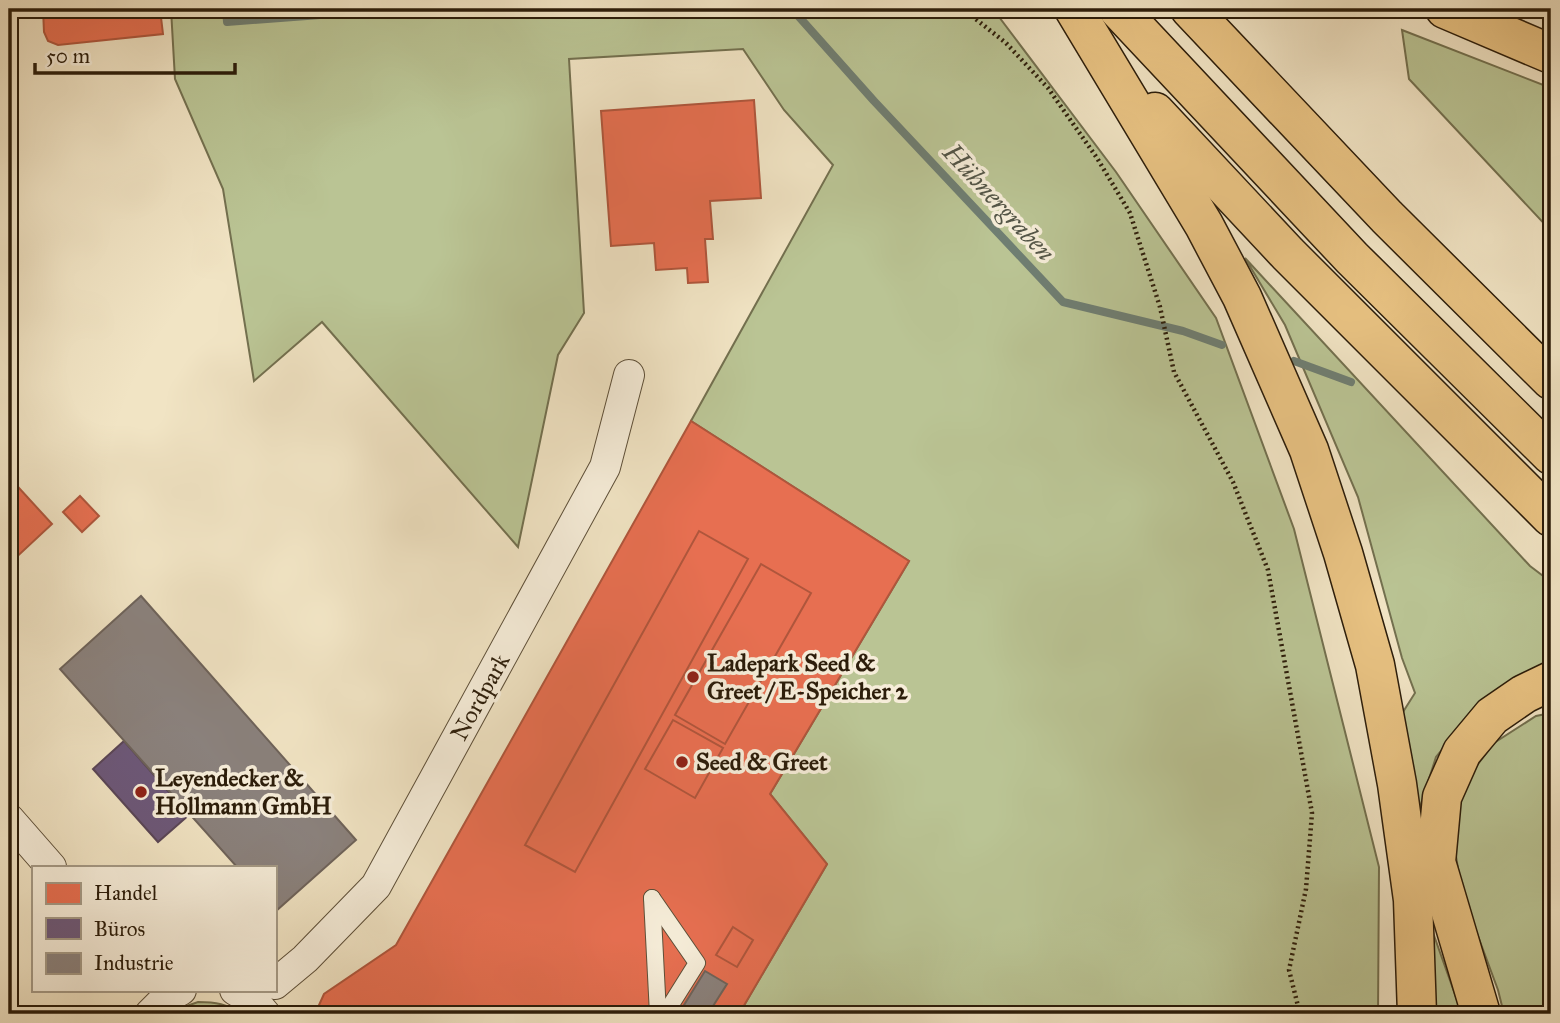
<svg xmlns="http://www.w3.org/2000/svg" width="1560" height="1023" font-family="'IM FELL Great Primer',serif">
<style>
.green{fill:#bac494;stroke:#73704f;stroke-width:2}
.shops{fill:#e76f51;stroke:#af563c;stroke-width:2}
.offices{fill:#6d597a;stroke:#5a4758;stroke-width:2}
.industry{fill:#8a817c;stroke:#6e635a;stroke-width:2}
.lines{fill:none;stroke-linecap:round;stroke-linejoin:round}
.stream{stroke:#6f7e72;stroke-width:8}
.service-casing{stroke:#5d4f38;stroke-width:18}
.minor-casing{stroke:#5d4f38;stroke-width:32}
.motorway-casing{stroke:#2c1d0a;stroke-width:41}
.path{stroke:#2c1d0a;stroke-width:4.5;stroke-dasharray:2 3.5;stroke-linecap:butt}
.service{stroke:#f6edd9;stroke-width:16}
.minor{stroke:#f6edd9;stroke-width:30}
.motorway{stroke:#e8c282;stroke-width:38}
.poi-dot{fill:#8f2418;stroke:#f6edd9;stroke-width:2.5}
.labels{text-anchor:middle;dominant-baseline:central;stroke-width:7;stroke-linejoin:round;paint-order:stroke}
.poi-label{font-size:24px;font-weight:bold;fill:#2c1d0a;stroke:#f6edd9;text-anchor:start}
.street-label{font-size:24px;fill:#2c1d0a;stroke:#f6edd9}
.water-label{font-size:26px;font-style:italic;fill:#535547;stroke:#f6edd9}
</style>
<rect width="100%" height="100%" fill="#f1e4c4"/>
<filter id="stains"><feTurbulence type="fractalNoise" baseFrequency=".00286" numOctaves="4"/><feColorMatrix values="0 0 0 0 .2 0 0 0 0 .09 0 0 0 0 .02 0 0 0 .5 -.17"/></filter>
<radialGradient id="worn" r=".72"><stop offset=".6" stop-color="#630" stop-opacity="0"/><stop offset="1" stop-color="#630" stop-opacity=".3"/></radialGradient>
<g class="green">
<path d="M171 9H993L1116 172 1216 318 1294 529 1379 867 1378 1014H739L827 864 770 794 909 561 691 421 833 165 784 110 743 49 569 59 584 313 558 355 518 547 322 322 254 381 223 189 175 79Z"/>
<path d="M1402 30 1551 88V231L1409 79Z"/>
<path d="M1245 258 1530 566 1551 582V670L1478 706 1436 757 1421 804 1417 837 1403 712 1415 693 1402 658 1358 497 1285 325Z"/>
<path d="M1551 713V1014H1504L1498 990 1462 893 1453 838 1462 785 1494 743 1536 716Z"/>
<path d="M1432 930 1462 1014H1430Z"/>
<path d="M198 1002C215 1002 228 1004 241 1014H174L181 1008Z"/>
</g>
<g class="shops">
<path d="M43 9H160L163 34 58 45 48 41 44 32Z"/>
<path d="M754 100 761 198 710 201 713 239H705L708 282 688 283 687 268 656 270 654 243 611 246 601 111Z"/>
<path d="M691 421 909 561 770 794 827 864 739 1014H315L324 994 396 945Z"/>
<path d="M19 488 52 524 9 564V497Z"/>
<path d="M80 496 99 516 82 532 63 512Z"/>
<path d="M699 531 748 559 575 872 525 845Z"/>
<path d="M761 564 811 593 725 744 675 715Z"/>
<path d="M673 720 723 748 695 798 645 769Z"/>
<path d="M733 927 753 940 737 967 716 955Z"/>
</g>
<path class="offices" d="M124 741 189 815 158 842 93 769Z"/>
<g class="industry">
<path d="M141 596 356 840 276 911 275 867H237L60 669Z"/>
<path d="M705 971 727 984 708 1014H700L684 1005Z"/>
</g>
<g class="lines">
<g class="stream">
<path d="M226 9 227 22 400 9"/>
<path d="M792 9 874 101 1063 302 1183 331 1222 345"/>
<path d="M1294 361 1351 382"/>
</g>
<defs>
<g id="service">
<path d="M652 898 697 963 665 1014"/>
<path d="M652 898 658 1014"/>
</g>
<g id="minor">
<path d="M9 819 51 867"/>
<path d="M275 984 305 959 376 886 605 467 629 375"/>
<path d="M235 990 254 1001 265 1014"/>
<path d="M150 1014 166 998 181 990"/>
</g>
<g id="motorway">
<path d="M1074 9 1204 225 1242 297 1309 450 1343 553 1375 665 1397 784 1413 900 1417 1014"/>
<path d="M1118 9 1352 258 1551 455"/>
<path d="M1190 9 1387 217 1551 380"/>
<path d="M1445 9 1551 54"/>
<path d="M1155 112 1288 254 1551 517"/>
<path d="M1481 1014 1436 862 1442 797 1462 752 1492 716 1524 694 1551 681"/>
</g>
</defs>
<use href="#service" class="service-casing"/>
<use href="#minor" class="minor-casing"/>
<use href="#motorway" class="motorway-casing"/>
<path class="path" d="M963 9 1006 43 1048 88 1097 158 1130 213 1160 307 1174 372 1233 482 1268 570 1312 813 1306 889 1289 970 1300 1014"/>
<use href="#service" class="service"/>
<use href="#minor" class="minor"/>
<use href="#motorway" class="motorway"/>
</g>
<g class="poi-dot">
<circle cx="693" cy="677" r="7"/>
<circle cx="682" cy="762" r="7"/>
<circle cx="141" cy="792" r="7"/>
</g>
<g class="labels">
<g class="poi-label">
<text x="707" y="663">Ladepark Seed &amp;<tspan x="707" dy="28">Greet / E-Speicher 2</tspan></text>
<text x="696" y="762">Seed &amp; Greet</text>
<text x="155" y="778">Leyendecker &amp;<tspan x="155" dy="28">Hollmann GmbH</tspan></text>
</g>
<g class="street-label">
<text transform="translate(480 697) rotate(-61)">Nordpark</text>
</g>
<g class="water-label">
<text transform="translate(999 202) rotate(47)">Hühnergraben</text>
</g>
</g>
<rect width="1560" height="1023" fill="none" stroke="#f1e4c4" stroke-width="35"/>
<rect x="10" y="10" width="1539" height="1002" fill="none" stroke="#2c1d0a" stroke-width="3.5"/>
<rect x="18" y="18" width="1525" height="988" fill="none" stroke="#2c1d0a" stroke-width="2"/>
<rect x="32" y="866" width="245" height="126" fill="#f6edd9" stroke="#a59a86" stroke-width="2"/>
<rect x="46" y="883" width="35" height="21" fill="#e76f51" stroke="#a59a86" stroke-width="2"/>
<text x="94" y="900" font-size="21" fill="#2c1d0a">Handel</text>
<rect x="46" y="918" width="35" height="21" fill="#6d597a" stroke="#a59a86" stroke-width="2"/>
<text x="94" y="936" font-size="21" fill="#2c1d0a">Büros</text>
<rect x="46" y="953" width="35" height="21" fill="#8a817c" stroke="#a59a86" stroke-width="2"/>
<text x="94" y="970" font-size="21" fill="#2c1d0a">Industrie</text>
<path d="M35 63v10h200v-10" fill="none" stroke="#2c1d0a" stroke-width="3.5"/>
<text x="46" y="63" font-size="21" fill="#2c1d0a" stroke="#f6edd9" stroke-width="5" paint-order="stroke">50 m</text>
<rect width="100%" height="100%" filter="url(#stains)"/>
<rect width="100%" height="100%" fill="url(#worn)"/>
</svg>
